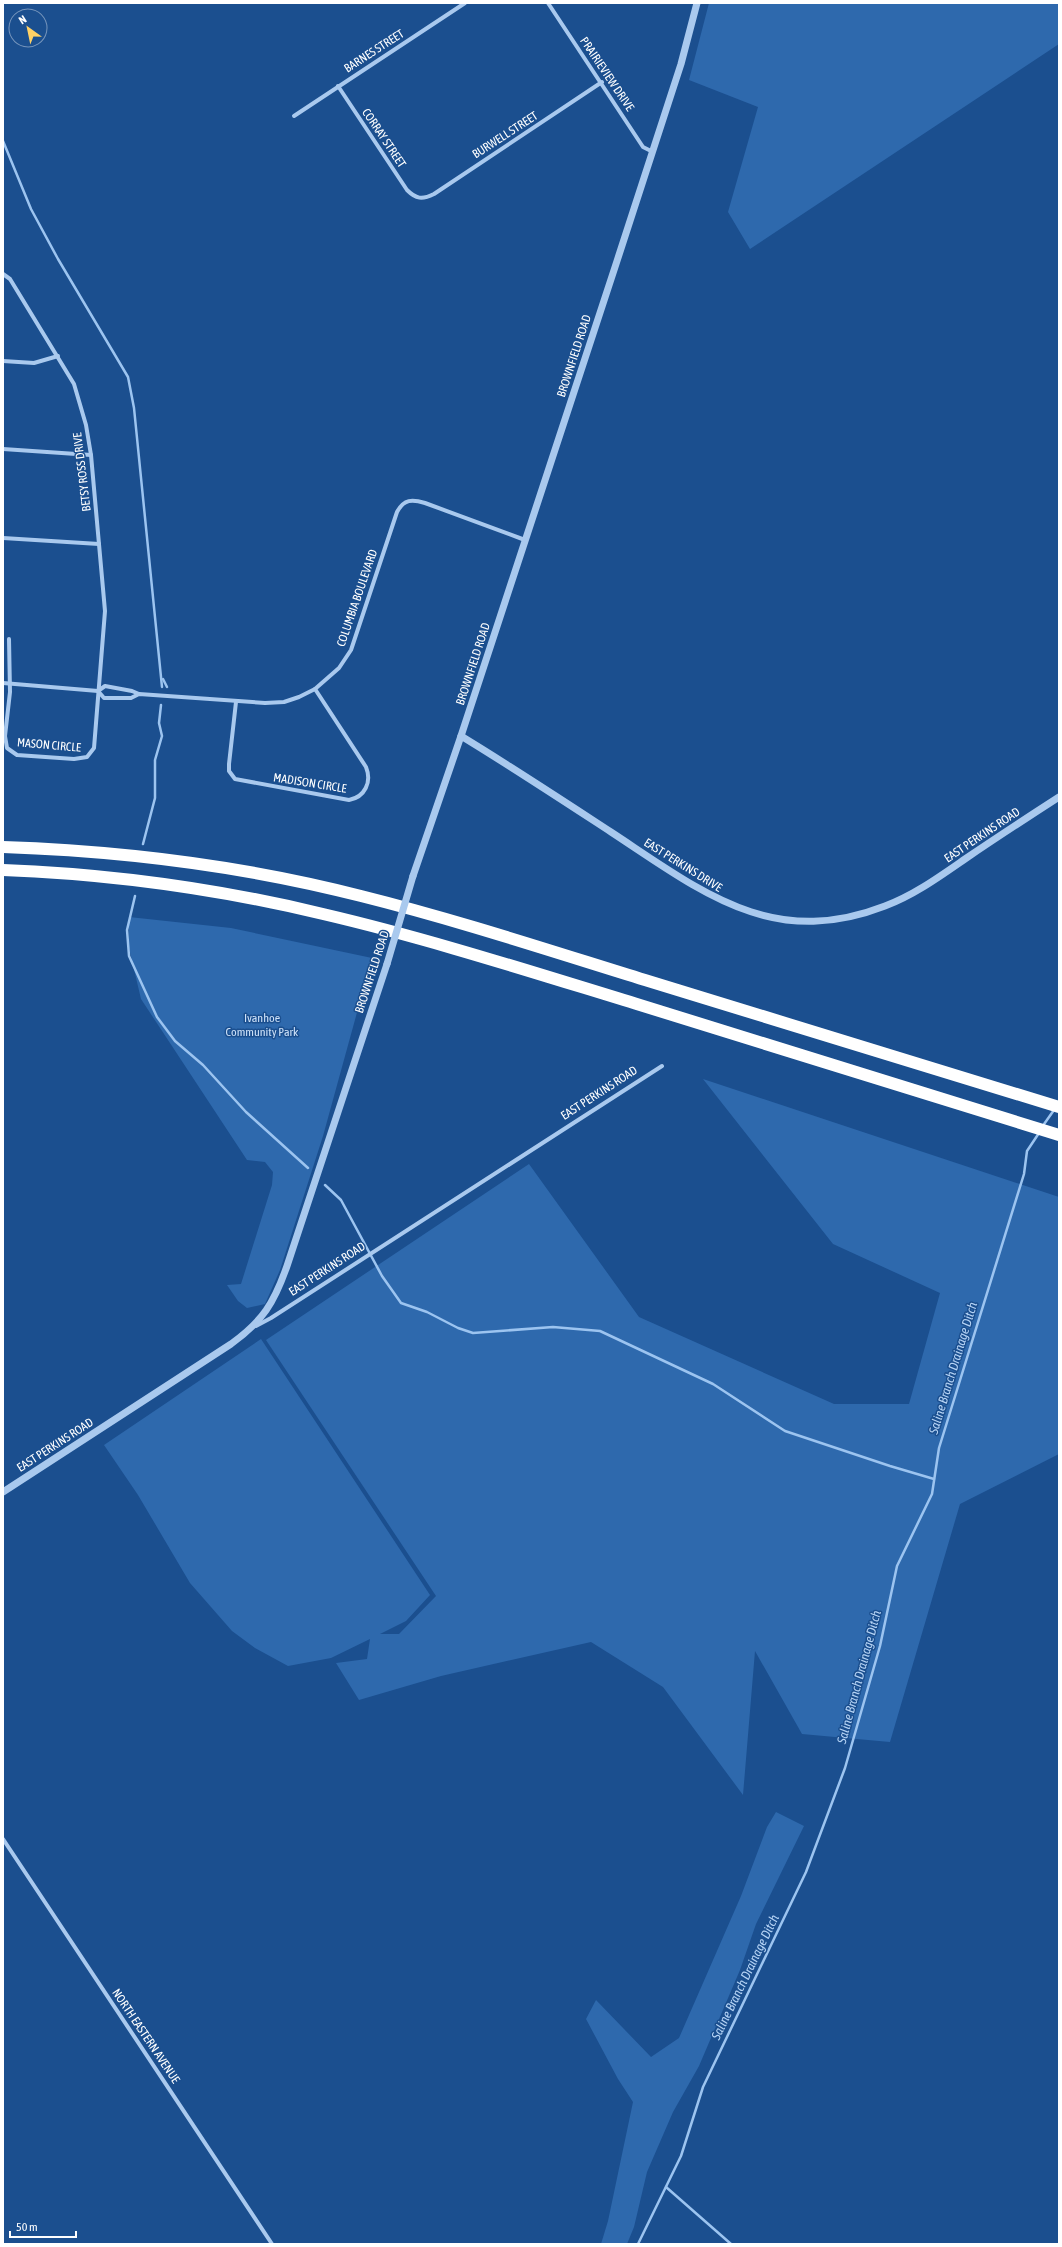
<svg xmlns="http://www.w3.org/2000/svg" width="1062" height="2247" font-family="'Asap Condensed',sans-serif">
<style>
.green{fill:#2e69ad}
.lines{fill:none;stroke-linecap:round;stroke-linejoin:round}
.stream{stroke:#9cc4f0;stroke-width:2.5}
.minor{stroke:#a9c9ee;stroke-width:4}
.tertiary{stroke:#a9c9ee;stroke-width:7}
.motorway{stroke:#fff;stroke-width:12}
.tertiary-bridge{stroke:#a9c9ee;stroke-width:7}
.labels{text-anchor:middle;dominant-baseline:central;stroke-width:3;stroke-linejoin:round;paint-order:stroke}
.street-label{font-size:12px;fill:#fff;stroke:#1b4f8f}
.park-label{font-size:12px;fill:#cfe3fa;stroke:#1b4f8f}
.water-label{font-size:13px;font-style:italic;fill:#b5d3f5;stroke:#1b4f8f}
</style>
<rect width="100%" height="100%" fill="#1b4f8f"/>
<g class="green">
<path d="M709 3H1059V44L750 249 728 212 758 107 689 80Z"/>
<path d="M129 917 231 928 372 958 323 1136 280 1270 265 1304 247 1308 238 1301 227 1285 241 1284 272 1185 273 1172 265 1162 247 1160 141 999 129 948Z"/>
<path d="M703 1079 1059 1197V1454L960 1504 890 1742 802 1734 755 1651 743 1795 663 1687 591 1642 441 1676 359 1700 336 1663 367 1659 370 1639 331 1658 288 1666 255 1648 232 1631 190 1583 138 1495 104 1445 261 1339 430 1595 406 1621 380 1634H399L436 1596 266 1340 529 1164 639 1317 834 1404H909L940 1293 833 1244Z"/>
<path d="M776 1812 804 1826 756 1924 740 1970 699 2066 673 2112 647 2172 634 2227 627 2244H601L608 2221 633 2102 618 2079 586 2019 596 2000 651 2057 679 2038 741 1896 767 1827Z"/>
</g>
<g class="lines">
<g class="stream">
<path d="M3 141 31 209 58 259 128 377 134 408 162 687"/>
<path d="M163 679 167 687"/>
<path d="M143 844 155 798V760L162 736 159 723 161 705"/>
<path d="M135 896 127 930 129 956 157 1017 175 1041 203 1065 246 1112 308 1168"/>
<path d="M1042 1127 1054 1110"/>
<path d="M325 1185 341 1200 382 1276 401 1303 427 1312 458 1328 473 1333 553 1327 600 1331 713 1384 785 1431 890 1466 934 1479"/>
<path d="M666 2187 731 2244"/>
<path d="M638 2244 681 2156 703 2087 806 1872 845 1768 880 1646 897 1566 932 1494 939 1448 1024 1174 1027 1151 1039 1133"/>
</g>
<g class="minor">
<path d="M548 3 643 147 653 152"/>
<path d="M338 86 407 190C416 199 422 200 434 194L602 82"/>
<path d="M294 116 465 3"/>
<path d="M3 274 10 279 74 384 86 425 91 455 105 611 94 748 87 757 74 759 17 755 7 748 5 736 10 692 9 639"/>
<path d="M3 361 34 363 58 356"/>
<path d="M3 449 91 455"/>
<path d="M3 538 99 544"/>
<path d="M3 683 98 691 104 698H131L139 694 265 703 284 702 299 697 315 689 339 668 351 650 397 512C404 499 412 499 425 503L525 540"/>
<path d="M98 691 105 686 132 691 139 694"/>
<path d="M236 702 229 764V771L235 779 349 800C365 797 372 782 366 767L315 689"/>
<path d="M256 1326 271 1318 662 1066"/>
<path d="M3 1839 272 2244"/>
</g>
<g class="tertiary">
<path d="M461 736C512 767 562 800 611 832 701 891 772 950 885 906 914 895 939 877 965 859 996 838 1028 817 1059 797"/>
<path d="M413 876 461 736 617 261 681 64 697 3"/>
<path d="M3 1492 231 1344C263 1321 274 1303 287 1266L387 964"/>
</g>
<g class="motorway">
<path d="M3 847C123 851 244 866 361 896 457 920 551 951 645 980 783 1022 921 1064 1059 1107"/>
<path d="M3 870C110 874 219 889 323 914 430 939 535 973 640 1005 779 1048 919 1091 1059 1135"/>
</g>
<path class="tertiary-bridge" d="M387 964 413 876"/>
</g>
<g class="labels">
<g class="street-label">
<text transform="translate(374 51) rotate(-33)">BARNES STREET</text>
<text transform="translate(607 74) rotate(56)">PRAIRIEVIEW DRIVE</text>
<text transform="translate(505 135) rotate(-33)">BURWELL STREET</text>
<text transform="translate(384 138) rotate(56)">CORRAY STREET</text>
<text transform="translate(574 356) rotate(-72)">BROWNFIELD ROAD</text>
<text transform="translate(82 472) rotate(-97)">BETSY ROSS DRIVE</text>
<text transform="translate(357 598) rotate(-71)">COLUMBIA BOULEVARD</text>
<text transform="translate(473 664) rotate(-72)">BROWNFIELD ROAD</text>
<text transform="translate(49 745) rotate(5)">MASON CIRCLE</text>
<text transform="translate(310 783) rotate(9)">MADISON CIRCLE</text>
<text transform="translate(982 835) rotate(-34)">EAST PERKINS ROAD</text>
<text transform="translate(683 865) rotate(32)">EAST PERKINS DRIVE</text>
<text transform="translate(372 972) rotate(-72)">BROWNFIELD ROAD</text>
<text transform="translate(599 1093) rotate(-33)">EAST PERKINS ROAD</text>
<text transform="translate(327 1269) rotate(-33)">EAST PERKINS ROAD</text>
<text transform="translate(55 1445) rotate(-33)">EAST PERKINS ROAD</text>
<text transform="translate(146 2036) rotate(56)">NORTH EASTERN AVENUE</text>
</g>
<g class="park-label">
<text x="262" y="1018">Ivanhoe<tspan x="262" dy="14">Community Park</tspan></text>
</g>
<g class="water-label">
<text transform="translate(953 1368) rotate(-73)">Saline Branch Drainage Ditch</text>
<text transform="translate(859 1677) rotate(-75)">Saline Branch Drainage Ditch</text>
<text transform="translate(745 1977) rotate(-64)">Saline Branch Drainage Ditch</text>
</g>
</g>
<rect width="1062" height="2247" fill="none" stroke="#ffffff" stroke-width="8"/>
<g transform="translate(28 28) rotate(327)"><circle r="19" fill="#1b4f8f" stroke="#7695bc"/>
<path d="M0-3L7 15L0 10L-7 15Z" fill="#ffd166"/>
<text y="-6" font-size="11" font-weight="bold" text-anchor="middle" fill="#ffffff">N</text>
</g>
<path d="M10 2231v6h66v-6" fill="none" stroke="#ffffff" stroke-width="2"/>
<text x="16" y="2231" font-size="12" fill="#ffffff" stroke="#1b4f8f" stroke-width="3" paint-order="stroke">50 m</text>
</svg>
